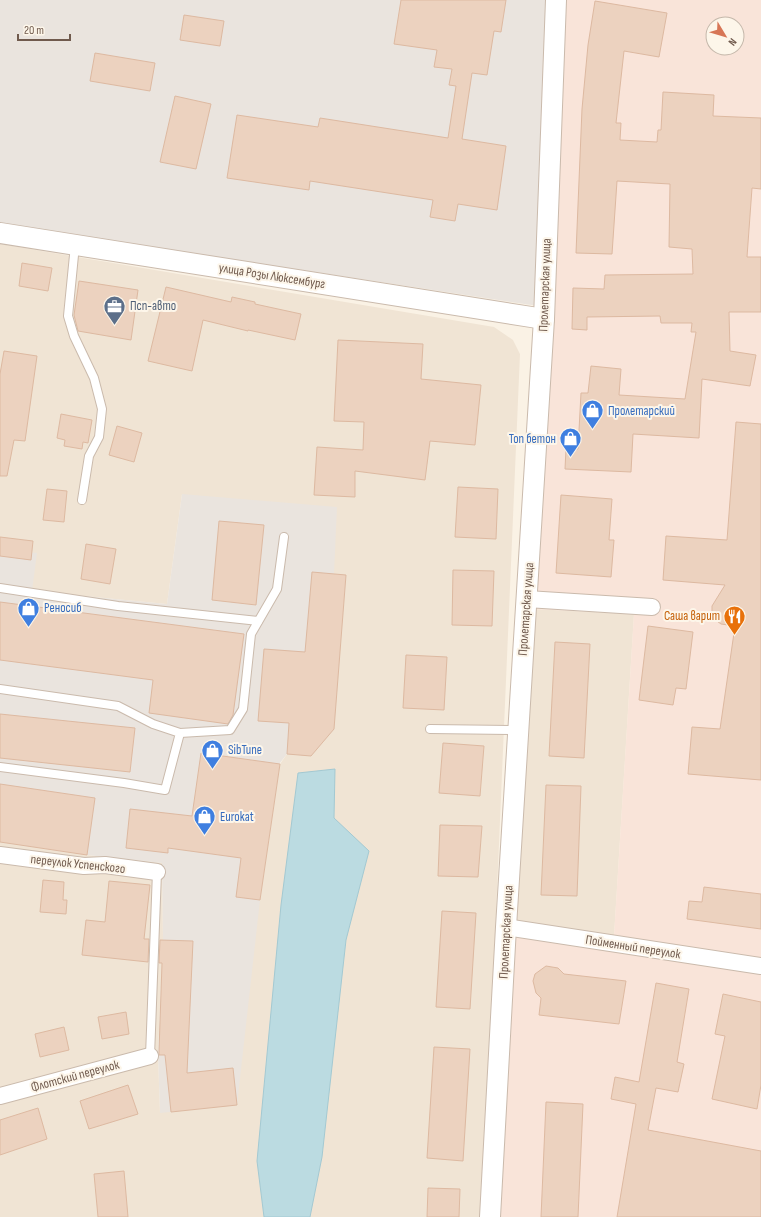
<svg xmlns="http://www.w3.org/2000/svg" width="761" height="1217" font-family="'Sofia Sans Condensed',sans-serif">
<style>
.residential{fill:#f0e4d4}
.commercial{fill:#f9e4d9;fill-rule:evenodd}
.industrial{fill:#eae4de}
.water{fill:#bbdbe1;stroke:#a3c9d2}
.building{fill:#ecd2bf;stroke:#ddb9a1}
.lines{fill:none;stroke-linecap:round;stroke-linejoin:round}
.service-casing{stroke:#cabaac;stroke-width:10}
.minor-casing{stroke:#cabaac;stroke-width:18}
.tertiary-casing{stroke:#cabaac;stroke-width:22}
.service{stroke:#fff;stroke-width:8}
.minor{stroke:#fff;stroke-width:16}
.tertiary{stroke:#fff;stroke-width:20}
.labels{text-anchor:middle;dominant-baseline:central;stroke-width:4;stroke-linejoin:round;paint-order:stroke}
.street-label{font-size:13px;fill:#705a4d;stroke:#fdf6ea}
.service-label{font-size:13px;fill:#4e5e75;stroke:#fdf6ea;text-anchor:start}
.shop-label{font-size:13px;fill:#366cbe;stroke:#fdf6ea;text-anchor:start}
.food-label{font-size:13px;fill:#c56008;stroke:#fdf6ea;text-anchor:end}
</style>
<rect width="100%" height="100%" fill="#faf2e5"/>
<g class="residential">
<path d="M0 244 494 327 513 340 520 354 483 1217H0V842L87 855 162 863 163 940 158 1055 160 1113 260 900 280 764 287 754 334 729 346 576 334 574 182 494 167 604 32 591 0 549Z"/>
<path d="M533 609 634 614 614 936 513 922Z"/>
</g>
<path class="commercial" d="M566 0H761V1217H498L513 922 614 936 634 614 533 609ZM713 24H737V48H713Z"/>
<g class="industrial">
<path d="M0 0H547L538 306 0 224Z"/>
<path d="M182 494 337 507 334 574 346 575 334 729 311 756 287 754 279 764 260 900 237 1105 160 1113 158 1055 163 940 162 863 87 855 0 842V549L37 553 32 591 167 604Z"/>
</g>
<path class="water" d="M335 769 334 818 369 851 346 940 322 1157 310 1217H264L257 1161 281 905 298 773Z"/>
<g class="building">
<path d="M401 0H506L501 32 494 31 487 75 472 73 462 139 506 146 497 210 458 204 455 221 430 217 433 200 310 181 309 190 227 178 237 115 318 127 320 118 448 138 456 86 449 85 452 69 434 67 437 50 394 44Z"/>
<path d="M595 1 667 13 659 57 624 51 616 123H621L620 140 657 142 658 130H661L663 92 714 95 713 116 761 118V189L752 188 747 257H761V312H729L730 351 756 355 750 386 702 379 699 438 633 434 631 472 565 469 566 449H578L581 393H588L591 366 621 369 619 395 685 399 696 332H691L692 323H661L660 316 587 317V330L572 329 573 288 604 289 605 275 693 274 692 249 669 247 670 184 617 181 612 254 576 253 582 109 588 45Z"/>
<path d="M184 15 224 21 220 46 180 40Z"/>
<path d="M95 53 155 63 150 91 90 81Z"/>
<path d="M175 96 211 104 196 169 160 162Z"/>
<path d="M22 263 52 268 48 291 19 286Z"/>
<path d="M79 281 138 290 131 340 78 331 74 315Z"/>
<path d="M166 287 231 302 232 297 255 302V304L301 314 295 340 248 330V331L203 320 192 371 148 361Z"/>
<path d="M338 340 423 344 421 379 481 385 475 445 430 441 425 480 355 471V497L314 495 317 447 363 450 364 422 334 421Z"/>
<path d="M4 351 37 356 25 441 14 440 7 476H0V374Z"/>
<path d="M61 414 92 420 88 443 83 442 82 449 64 446 65 440 57 438Z"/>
<path d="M736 422 761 424V780L688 774 692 727 720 729 735 626 721 624 714 619 712 613V606L725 585 663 580 666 536 727 540Z"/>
<path d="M117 426 142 433 134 462 109 455Z"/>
<path d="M458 487 498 489 496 539 455 537Z"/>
<path d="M47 489 67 491 64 522 43 520Z"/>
<path d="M561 495 612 499 609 540H614L611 577 556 573Z"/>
<path d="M219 521 264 525 256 605 212 600Z"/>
<path d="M0 537 33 541 31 560 0 556Z"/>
<path d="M86 544 116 549 110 584 81 579Z"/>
<path d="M453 570 494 571 492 626 452 625Z"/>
<path d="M312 572 346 575 334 729 311 756 287 754 289 723 258 721 264 649 305 652Z"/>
<path d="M0 602 244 634 233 715 228 724 149 713 153 680 0 660Z"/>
<path d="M648 626 693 632 686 689 676 688 673 705 639 700Z"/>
<path d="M555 642 590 644 584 758 549 756Z"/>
<path d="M406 655 447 657 444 710 403 708Z"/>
<path d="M0 714 135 728 130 772 0 758Z"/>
<path d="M443 743 484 746 480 796 439 793Z"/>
<path d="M201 753 280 764 260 900 236 897 241 858 168 848V853L126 848 130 809 192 816Z"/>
<path d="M0 784 95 798 87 855 0 842Z"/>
<path d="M546 785 581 786 577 896 541 895Z"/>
<path d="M440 825 482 826 478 877 438 876Z"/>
<path d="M43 880 64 882 63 900H67L66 914 40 912Z"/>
<path d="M109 881 150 885 144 939H149L148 962 82 955 86 920 105 922Z"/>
<path d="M704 887 761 894V929L687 919 689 901 702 902Z"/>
<path d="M442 911 476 913 470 1009 436 1007Z"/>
<path d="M160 940 193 941 187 1073 233 1068 237 1105 171 1112 165 1055H159V1052L162 963H159Z"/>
<path d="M546 966 558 968 564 974 626 981 619 1024 539 1015 541 998 536 993 533 981 535 974Z"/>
<path d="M656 983 689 989 677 1062 684 1064 678 1092 656 1088 648 1130 761 1151V1217H617L636 1104 611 1099 615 1077 639 1082Z"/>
<path d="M723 994 761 1002V1085L757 1109 712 1099 725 1036 715 1034Z"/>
<path d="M126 1012 129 1034 102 1039 98 1017Z"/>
<path d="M64 1027 69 1050 40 1057 35 1034Z"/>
<path d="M434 1047 470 1049 463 1161 427 1158Z"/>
<path d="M128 1085 138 1114 89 1129 80 1101Z"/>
<path d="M546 1102 583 1104 578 1217H541Z"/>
<path d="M38 1108 47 1139 0 1155V1120Z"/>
<path d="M124 1171 128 1217H98L94 1174Z"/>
<path d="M428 1188 460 1189 459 1217H427Z"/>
</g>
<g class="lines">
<defs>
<g id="service">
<path d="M75 245 68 316 74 336 94 378 102 409 99 437 89 456 82 500"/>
<path d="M0 588 118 606 258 621"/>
<path d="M0 689 118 706 153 724 180 733 165 790 124 783 0 767"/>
<path d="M430 729 518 730"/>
<path d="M180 733 230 730 243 709 251 634 277 589 284 537"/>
<path d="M150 1056 157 872"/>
</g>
<g id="minor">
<path d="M527 599 652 607"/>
<path d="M0 855 84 866 105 865 157 872"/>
<path d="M506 927 761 966"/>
<path d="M0 1096 150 1056"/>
</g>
<g id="tertiary">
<path d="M0 233 544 319"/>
<path d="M490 1217 506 927 544 319 556 0"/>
</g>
</defs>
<use href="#service" class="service-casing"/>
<use href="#minor" class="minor-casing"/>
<use href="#tertiary" class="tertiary-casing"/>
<use href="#service" class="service"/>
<use href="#minor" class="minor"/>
<use href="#tertiary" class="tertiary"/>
</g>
<defs>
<symbol id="office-pin" viewBox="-11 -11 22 30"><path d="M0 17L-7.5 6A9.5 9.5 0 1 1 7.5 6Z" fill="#5c6f8a" stroke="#fdf6ea"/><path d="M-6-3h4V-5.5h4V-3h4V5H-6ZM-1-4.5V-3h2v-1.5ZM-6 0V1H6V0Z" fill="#fff"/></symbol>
<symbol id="shop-pin" viewBox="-11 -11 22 30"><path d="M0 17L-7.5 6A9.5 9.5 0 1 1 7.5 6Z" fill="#3f7fe0" stroke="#fdf6ea"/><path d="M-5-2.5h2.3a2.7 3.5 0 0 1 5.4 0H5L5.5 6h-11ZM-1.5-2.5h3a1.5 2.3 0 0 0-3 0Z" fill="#fff"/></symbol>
<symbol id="restaurant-pin" viewBox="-11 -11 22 30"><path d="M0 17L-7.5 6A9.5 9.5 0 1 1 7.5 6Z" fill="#e8710a" stroke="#fdf6ea"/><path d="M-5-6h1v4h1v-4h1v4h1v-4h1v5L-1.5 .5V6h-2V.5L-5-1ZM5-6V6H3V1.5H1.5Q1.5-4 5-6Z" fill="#fff"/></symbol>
</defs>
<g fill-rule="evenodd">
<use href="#office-pin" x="102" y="294" width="25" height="34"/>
<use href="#shop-pin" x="580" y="398" width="25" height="34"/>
<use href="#shop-pin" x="558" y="426" width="25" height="34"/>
<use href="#shop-pin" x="16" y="596" width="25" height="34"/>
<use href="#restaurant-pin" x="722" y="604" width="25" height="34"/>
<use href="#shop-pin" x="200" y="738" width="25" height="34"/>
<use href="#shop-pin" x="192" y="804" width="25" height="34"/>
</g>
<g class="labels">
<g class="street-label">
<text transform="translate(272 276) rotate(9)">улица Розы Люксембург</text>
<text transform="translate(545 285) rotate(-88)">Пролетарская улица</text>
<text transform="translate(526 609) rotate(-86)">Пролетарская улица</text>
<text transform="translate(78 864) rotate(6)">переулок Успенского</text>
<text transform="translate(506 932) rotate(-87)">Пролетарская улица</text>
<text transform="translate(633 947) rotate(9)">Пойменный переулок</text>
<text transform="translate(75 1076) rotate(-15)">Флотский переулок</text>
</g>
<g class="service-label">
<text x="130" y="306">Псп-авто</text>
</g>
<g class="shop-label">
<text x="608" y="411">Пролетарский</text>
<text x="556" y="439" text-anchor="end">Топ бетон</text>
<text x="44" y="608">Реносиб</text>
<text x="228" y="750">SibTune</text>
<text x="220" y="817">Eurokat</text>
</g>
<g class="food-label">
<text x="720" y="616">Саша варит</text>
</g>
</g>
<g transform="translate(725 36) rotate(128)"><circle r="19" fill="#fdf6ea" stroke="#c5b8ab"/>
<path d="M0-3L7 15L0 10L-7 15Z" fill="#d77656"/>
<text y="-6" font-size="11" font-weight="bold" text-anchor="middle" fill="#705a4d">N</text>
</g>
<path d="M18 34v6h52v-6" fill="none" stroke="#705a4d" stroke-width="2"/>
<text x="24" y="34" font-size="12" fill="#705a4d" stroke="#fdf6ea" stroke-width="3" paint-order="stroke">20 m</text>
</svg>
